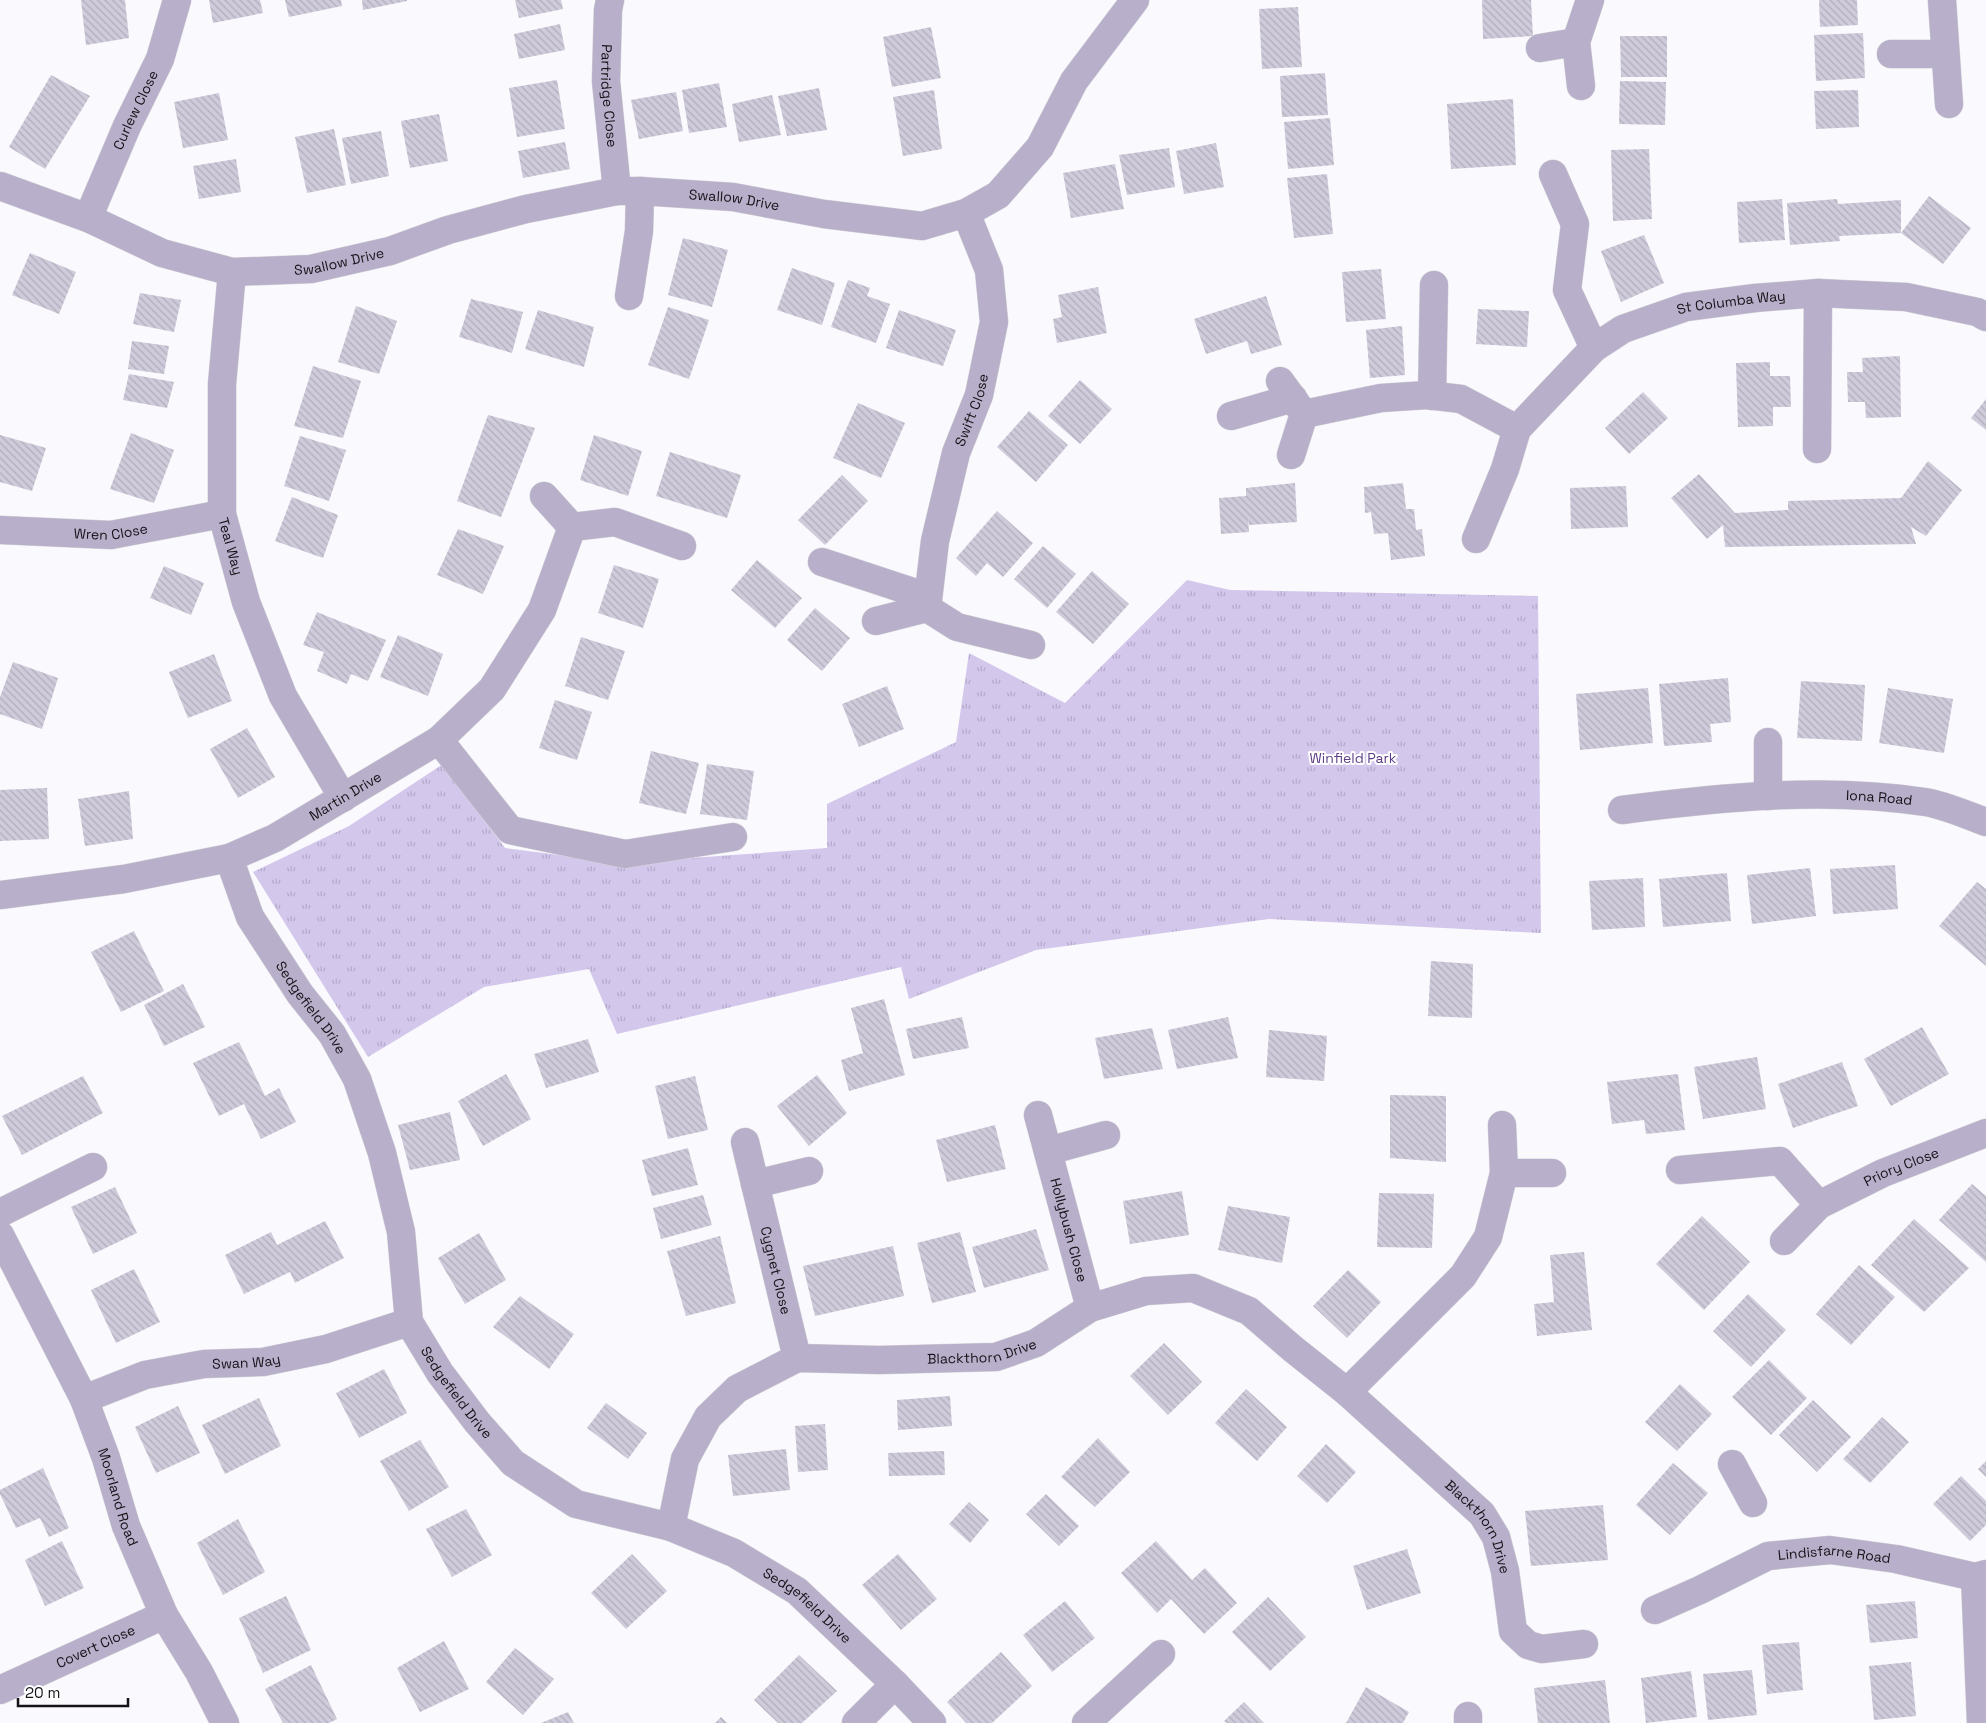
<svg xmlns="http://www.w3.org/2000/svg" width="1986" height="1723" font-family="'Space Grotesk',sans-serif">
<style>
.park{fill:url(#park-tufts)}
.building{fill:url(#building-back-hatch)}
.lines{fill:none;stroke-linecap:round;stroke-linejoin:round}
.minor-casing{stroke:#d5d4d8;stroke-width:29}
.minor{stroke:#b8afca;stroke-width:28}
.labels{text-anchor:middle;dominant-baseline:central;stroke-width:4;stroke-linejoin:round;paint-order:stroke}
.street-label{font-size:14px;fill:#151318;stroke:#fff}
.park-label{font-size:14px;fill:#5d3f87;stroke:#fff}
</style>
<defs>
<pattern id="park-tufts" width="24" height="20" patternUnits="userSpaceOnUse" patternTransform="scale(1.25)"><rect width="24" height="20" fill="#d3c7ec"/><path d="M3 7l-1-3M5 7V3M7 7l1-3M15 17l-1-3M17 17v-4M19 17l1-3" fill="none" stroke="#b4aaca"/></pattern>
<pattern id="building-back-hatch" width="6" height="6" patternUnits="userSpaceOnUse" patternTransform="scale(1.25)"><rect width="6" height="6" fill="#d0cbdb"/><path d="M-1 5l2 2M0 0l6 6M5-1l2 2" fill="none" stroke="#b2adbb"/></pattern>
</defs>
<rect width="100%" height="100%" fill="#faf9fd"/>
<path class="park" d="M1187 580 1230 590 1538 596 1541 933 1269 919 1036 950 909 999 901 967 617 1034 589 969 484 987 368 1057 253 872 349 826 443 764 505 848 623 863 827 848V804L956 742 969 653 1065 703Z"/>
<g class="building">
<path d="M81 0H125L129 38 86 45Z"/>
<path d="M209 0H260L263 13 213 23Z"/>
<path d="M285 0H341L342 6 289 17Z"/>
<path d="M362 0H407V1L363 10Z"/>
<path d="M515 0H561L563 9 519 18Z"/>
<path d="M1482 0H1531L1533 36 1483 39Z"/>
<path d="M1819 0H1857L1858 25 1820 27Z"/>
<path d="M1298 7 1302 67 1262 69 1259 9Z"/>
<path d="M560 24 565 50 519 59 514 34Z"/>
<path d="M931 27 941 78 892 87 883 37Z"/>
<path d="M1863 33 1865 78 1816 81 1814 35Z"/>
<path d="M1620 36H1667V77H1621Z"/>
<path d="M1325 73 1328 115 1282 117 1280 76Z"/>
<path d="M51 75 90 96 45 169 9 147Z"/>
<path d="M557 80 565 129 517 137 509 88Z"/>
<path d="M1620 81 1666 82 1665 125 1619 124Z"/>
<path d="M719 83 727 127 689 133 682 90Z"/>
<path d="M819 88 827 130 787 136 778 96Z"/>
<path d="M934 90 942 149 903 156 893 97Z"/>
<path d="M1858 90 1859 127 1816 129 1814 91Z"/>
<path d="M676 92 683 131 639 139 631 100Z"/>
<path d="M219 93 228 140 183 148 174 102Z"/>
<path d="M772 95 781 135 739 142 732 104Z"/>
<path d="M1513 99 1516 165 1451 169 1447 104Z"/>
<path d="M439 114 448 161 410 168 401 121Z"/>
<path d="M1330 118 1334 165 1288 169 1284 122Z"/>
<path d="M334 129 346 185 307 193 295 137Z"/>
<path d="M381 131 389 176 351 184 342 138Z"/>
<path d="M565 142 570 169 523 178 518 151Z"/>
<path d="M1216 143 1224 187 1184 194 1176 151Z"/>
<path d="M1169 148 1175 187 1127 195 1119 155Z"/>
<path d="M1649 149 1652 219 1613 221 1611 150Z"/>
<path d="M236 159 241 192 199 199 193 166Z"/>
<path d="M1115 164 1124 209 1071 218 1063 173Z"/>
<path d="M1327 174 1333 234 1294 238 1287 178Z"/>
<path d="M1929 196 1971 228 1943 264 1901 233Z"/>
<path d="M1782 199 1785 240 1739 243 1737 202Z"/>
<path d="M1837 199 1838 204 1901 200V233L1839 236 1840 241 1790 245 1787 203Z"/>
<path d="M1644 235 1664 283 1621 302 1601 251Z"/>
<path d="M683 238 728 250 712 307 668 295Z"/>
<path d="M30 253 76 272 59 314 12 295Z"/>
<path d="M792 268 835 283 822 325 777 310Z"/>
<path d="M1381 269 1386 319 1346 322 1342 272Z"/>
<path d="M848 280 870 288 867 296 890 304 876 343 831 327Z"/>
<path d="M1098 287 1107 333 1057 343 1053 319 1062 317 1058 295Z"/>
<path d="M140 293 181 300 174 332 133 324Z"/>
<path d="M1266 296 1282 345 1251 354 1247 341 1206 354 1194 319Z"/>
<path d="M471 299 523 312 512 353 459 337Z"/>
<path d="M356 306 397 321 379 374 338 362Z"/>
<path d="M668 307 709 320 689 379 648 365Z"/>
<path d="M1478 309 1529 311 1527 347 1476 344Z"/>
<path d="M538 310 594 327 584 367 525 349Z"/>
<path d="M899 310 956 330 943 366 886 348Z"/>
<path d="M1402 326 1405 375 1370 378 1366 330Z"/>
<path d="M132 341 169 346 164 374 128 369Z"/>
<path d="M1900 356 1901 417 1866 418 1865 402H1848L1847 372H1863L1862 358Z"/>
<path d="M1770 362V376H1790L1791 407H1773V426L1738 427 1736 363Z"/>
<path d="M313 366 361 381 343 438 294 426Z"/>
<path d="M129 374 174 382 167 408 123 400Z"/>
<path d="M1080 380 1112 409 1080 444 1048 416Z"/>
<path d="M1643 392 1668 418 1629 454 1605 428Z"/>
<path d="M1986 399V430L1971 418Z"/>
<path d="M858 403 905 423 881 478 833 458Z"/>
<path d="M1029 411 1068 445 1036 482 997 447Z"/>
<path d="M488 415 535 428 501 517 457 501Z"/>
<path d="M131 433 174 450 154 503 110 489Z"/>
<path d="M0 435 46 448 32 491 0 482Z"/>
<path d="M594 435 642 451 628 496 580 480Z"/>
<path d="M300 436 346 450 329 501 284 486Z"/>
<path d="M670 452 741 475 727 518 656 496Z"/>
<path d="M1928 461 1962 490 1926 536 1911 527 1916 544 1725 547 1723 525 1707 539 1671 498 1699 474 1735 513 1788 510V501L1901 498Z"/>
<path d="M842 475 868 501 825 545 798 520Z"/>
<path d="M1295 483 1297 522 1249 525 1248 516 1249 532 1221 534 1219 498 1246 496V488Z"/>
<path d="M1403 483 1406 509H1414L1416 530 1422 529 1425 556 1391 560 1388 533 1374 534 1371 512 1365 513 1364 487Z"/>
<path d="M1626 486 1628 527 1571 529 1570 488Z"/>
<path d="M292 497 338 515 323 558 275 541Z"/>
<path d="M997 511 1033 543 1003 577 987 563 976 576 956 558Z"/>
<path d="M458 529 504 546 483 594 437 575Z"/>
<path d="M1043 546 1076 574 1047 608 1014 579Z"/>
<path d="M757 560 802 598 775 628 731 590Z"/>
<path d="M614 565 659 579 643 628 598 613Z"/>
<path d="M164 566 204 583 191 615 150 598Z"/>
<path d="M1092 571 1129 604 1093 644 1056 612Z"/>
<path d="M815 608 850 638 822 671 787 640Z"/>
<path d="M317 612 386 640 368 681 351 674 347 684 317 671 324 652 303 645Z"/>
<path d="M398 635 443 654 428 696 380 677Z"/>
<path d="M581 637 625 651 608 700 565 686Z"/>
<path d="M214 654 232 701 188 718 169 672Z"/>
<path d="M13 662 58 678 42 729 0 714V697Z"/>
<path d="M1728 678 1731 722 1710 724 1712 742 1664 746 1659 684Z"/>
<path d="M1801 681 1865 685 1862 741 1797 738Z"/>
<path d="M887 686 904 729 859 747 842 704Z"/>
<path d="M1648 688 1653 743 1580 750 1576 694Z"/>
<path d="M1888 688 1953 699 1944 753 1879 743Z"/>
<path d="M555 700 592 712 577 760 539 748Z"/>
<path d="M247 728 275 777 238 798 210 749Z"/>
<path d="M651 751 699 763 686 814 639 803Z"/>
<path d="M707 764 754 771 747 820 700 814Z"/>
<path d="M47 788 49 839 0 841V790Z"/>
<path d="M129 791 133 839 85 846 78 799Z"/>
<path d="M1895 865 1898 909 1833 914 1830 869Z"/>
<path d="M1810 868 1816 916 1752 924 1747 875Z"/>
<path d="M1727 873 1731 921 1663 927 1659 879Z"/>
<path d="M1643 878 1645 927 1592 930 1589 881Z"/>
<path d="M1977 882 1986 889V966L1939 926Z"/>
<path d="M134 931 164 991 121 1012 91 952Z"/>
<path d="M1431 961 1473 964 1472 1018 1428 1016Z"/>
<path d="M183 984 205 1027 164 1046 144 1005Z"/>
<path d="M884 999 905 1075 849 1091 841 1060 863 1053 851 1008Z"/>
<path d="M962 1017 969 1048 913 1059 906 1029Z"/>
<path d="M1228 1017 1238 1058 1177 1069 1168 1030Z"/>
<path d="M1922 1027 1949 1074 1891 1106 1864 1059Z"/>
<path d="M1152 1028 1163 1069 1104 1079 1095 1038Z"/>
<path d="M1269 1030 1327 1036 1324 1081 1266 1077Z"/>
<path d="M588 1039 599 1072 546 1088 534 1054Z"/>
<path d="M239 1042 265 1096 279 1088 296 1122 261 1139 244 1104 219 1116 193 1063Z"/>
<path d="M1757 1057 1766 1109 1703 1119 1694 1067Z"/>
<path d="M1842 1062 1858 1106 1793 1128 1778 1084Z"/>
<path d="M506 1074 531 1119 483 1146 458 1101Z"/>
<path d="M1678 1074 1685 1130 1646 1134 1644 1120 1612 1124 1607 1082Z"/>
<path d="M817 1075 847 1113 809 1146 777 1106Z"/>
<path d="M83 1076 103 1113 22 1155 2 1116Z"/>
<path d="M695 1076 708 1130 668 1139 655 1086Z"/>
<path d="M1390 1095 1446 1096V1162L1390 1158Z"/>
<path d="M450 1112 460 1160 410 1170 398 1125Z"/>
<path d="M995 1125 1006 1169 947 1182 936 1140Z"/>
<path d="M688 1148 698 1185 652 1196 642 1160Z"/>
<path d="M1972 1184 1986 1196V1262L1939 1220Z"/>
<path d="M115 1187 137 1233 93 1254 71 1207Z"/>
<path d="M1182 1191 1189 1235 1130 1244 1123 1201Z"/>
<path d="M1379 1193 1434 1194 1432 1248 1377 1247Z"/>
<path d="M703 1195 712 1225 661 1239 653 1208Z"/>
<path d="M1228 1206 1290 1217 1282 1263 1218 1250Z"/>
<path d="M1702 1216 1750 1262 1704 1310 1656 1264Z"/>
<path d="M1914 1219 1969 1268 1924 1312 1871 1265Z"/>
<path d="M325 1221 344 1258 295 1283 290 1272 244 1294 225 1255 271 1232 277 1245Z"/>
<path d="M1036 1229 1049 1270 984 1288 972 1247Z"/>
<path d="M960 1232 976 1292 932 1303 917 1243Z"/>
<path d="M479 1233 506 1280 465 1304 438 1258Z"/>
<path d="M720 1236 736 1303 686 1316 667 1251Z"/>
<path d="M893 1246 904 1296 815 1316 803 1266Z"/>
<path d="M1584 1252 1592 1330 1537 1336 1534 1304 1554 1302 1550 1255Z"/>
<path d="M1859 1265 1895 1297 1851 1345 1816 1314Z"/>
<path d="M134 1269 160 1322 116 1343 91 1290Z"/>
<path d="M1348 1270 1381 1302 1347 1338 1313 1306Z"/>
<path d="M1748 1294 1786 1330 1751 1367 1713 1331Z"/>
<path d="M520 1296 574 1334 549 1369 493 1327Z"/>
<path d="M1164 1343 1202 1382 1168 1415 1130 1376Z"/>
<path d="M1769 1360 1807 1398 1771 1435 1732 1397Z"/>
<path d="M384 1369 407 1413 359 1438 336 1393Z"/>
<path d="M1680 1384 1712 1414 1677 1451 1645 1422Z"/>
<path d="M1246 1389 1287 1427 1257 1461 1215 1423Z"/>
<path d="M950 1396 952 1426 898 1430 897 1400Z"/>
<path d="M259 1398 281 1446 225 1474 202 1425Z"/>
<path d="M1813 1400 1851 1437 1817 1472 1779 1435Z"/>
<path d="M606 1403 647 1433 628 1459 587 1428Z"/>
<path d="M178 1406 200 1453 156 1473 135 1427Z"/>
<path d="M1882 1417 1909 1442 1870 1483 1843 1459Z"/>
<path d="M825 1424 828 1470 798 1472 795 1426Z"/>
<path d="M1098 1438 1130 1472 1095 1507 1061 1477Z"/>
<path d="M420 1440 449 1487 409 1511 380 1461Z"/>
<path d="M1326 1444 1356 1472 1327 1503 1297 1476Z"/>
<path d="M786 1449 790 1490 733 1496 728 1455Z"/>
<path d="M944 1451 945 1475 889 1476 888 1453Z"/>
<path d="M1986 1461V1477L1978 1469Z"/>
<path d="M1673 1463 1708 1493 1670 1535 1636 1505Z"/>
<path d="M43 1468 69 1528 49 1537 40 1518 16 1528 0 1494V1490Z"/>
<path d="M1961 1476 1986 1501V1525L1970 1541 1933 1504Z"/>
<path d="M1046 1494 1079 1526 1059 1546 1026 1514Z"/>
<path d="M969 1502 989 1520 970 1543 949 1524Z"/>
<path d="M1603 1505 1608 1560 1531 1566 1525 1511Z"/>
<path d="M466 1509 492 1555 452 1577 426 1529Z"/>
<path d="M238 1519 265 1572 223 1595 197 1543Z"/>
<path d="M62 1541 84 1588 45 1606 25 1560Z"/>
<path d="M1156 1541 1192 1580 1205 1568 1237 1603 1204 1634 1171 1599 1157 1613 1121 1573Z"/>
<path d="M1407 1549 1421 1593 1367 1610 1353 1566Z"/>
<path d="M632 1554 667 1591 626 1629 591 1593Z"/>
<path d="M898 1554 937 1599 901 1630 862 1585Z"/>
<path d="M286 1596 311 1650 263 1673 239 1618Z"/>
<path d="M1268 1597 1306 1637 1270 1671 1232 1632Z"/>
<path d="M1065 1601 1095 1638 1052 1672 1023 1635Z"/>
<path d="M1915 1601 1918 1638 1870 1643 1866 1605Z"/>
<path d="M444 1641 469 1689 420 1712 397 1668Z"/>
<path d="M1799 1642 1803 1690 1767 1694 1762 1645Z"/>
<path d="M515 1648 554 1679 523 1715 486 1682Z"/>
<path d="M1001 1652 1032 1686 992 1723H966L947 1702Z"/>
<path d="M799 1655 837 1691 802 1723H778L754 1700Z"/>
<path d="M1911 1662 1916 1716 1874 1720 1869 1666Z"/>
<path d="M311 1665 337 1719 329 1723H283L265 1689Z"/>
<path d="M1752 1670 1757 1715 1708 1720 1703 1674Z"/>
<path d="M1691 1671 1697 1717 1646 1723 1641 1678Z"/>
<path d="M1605 1680 1610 1723H1538L1534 1688Z"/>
<path d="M1366 1687 1409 1712 1403 1723H1346Z"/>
<path d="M1244 1702 1264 1723H1227L1224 1721Z"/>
<path d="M568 1712 574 1723H541Z"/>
<path d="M721 1717 727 1723H715Z"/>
</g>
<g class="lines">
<defs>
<g id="minor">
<path id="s1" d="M610 0 608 10 606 81 617 191"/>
<path d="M1942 0 1949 104"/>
<path d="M1540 48 1576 42"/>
<path d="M1891 54H1945"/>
<path d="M1581 86 1576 42 1590 0"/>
<path d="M1553 174 1575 224 1567 290 1594 348"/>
<path id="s2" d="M0 186 88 218 162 253 232 272 311 269 390 251 448 230 526 209 617 191H640L733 197 824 214 922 226 966 213 998 195 1040 147 1074 81 1135 0"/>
<path id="s3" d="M88 218 127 126 160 59 177 0"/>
<path id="s4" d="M232 272 222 384V514L246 602 283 696 343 798"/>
<path d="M629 296 639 231 640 191"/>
<path d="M1280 381 1304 414 1291 455"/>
<path d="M1432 396 1434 285"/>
<path d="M1304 414 1381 398 1427 395 1461 399 1517 429"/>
<path d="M1231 416 1293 398"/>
<path d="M1817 449 1818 293"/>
<path d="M544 496 572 527 615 522 682 546"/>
<path id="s5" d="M0 530 111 535 222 514"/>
<path id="s6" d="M1476 539 1505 469 1517 429 1594 348 1623 329 1686 307 1755 298 1818 293 1906 297 1977 312 1986 317"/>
<path d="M822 562 928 597"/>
<path id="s7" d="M927 608 935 541 956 453 979 395 994 322 989 270 966 213"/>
<path d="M876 621 927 608 957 627 1031 645"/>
<path d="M439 740 510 830 625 854 733 837"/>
<path d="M1768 742V796"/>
<path id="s8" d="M1622 810C1721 797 1825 787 1925 802 1945 805 1966 815 1986 822"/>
<path id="s9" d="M229 858 250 917 300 994 332 1034 357 1079 382 1153 401 1232 409 1322 440 1373 477 1422 513 1463 576 1504 671 1527 734 1553 797 1591 895 1684 932 1723"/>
<path id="s10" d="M0 895 124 879 229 858 275 838 439 740 492 689 542 610 572 527"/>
<path id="s11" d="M1038 1115 1090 1308"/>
<path id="s12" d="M745 1142 797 1358"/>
<path d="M1048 1151 1106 1135"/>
<path d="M1680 1170 1780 1161 1819 1205"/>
<path d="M1504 1173H1552"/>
<path d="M755 1184 809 1171"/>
<path d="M0 1213 93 1167"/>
<path id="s13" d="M0 1235 84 1399 106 1458 126 1526 164 1615 199 1672 225 1723"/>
<path id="s14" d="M1784 1241 1819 1205 1883 1173 1986 1133"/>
<path d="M1347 1392 1463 1276 1488 1237 1504 1173 1502 1125"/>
<path id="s15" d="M84 1399 145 1375 204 1364 263 1362 326 1349 409 1322"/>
<path d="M1732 1464 1753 1503"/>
<path id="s16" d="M671 1527 685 1459 708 1417 737 1389 797 1358 879 1360 996 1357 1036 1343 1090 1308 1146 1291 1193 1288 1249 1311 1293 1349 1347 1392 1482 1514 1496 1537 1505 1571 1513 1631 1528 1645 1542 1649 1584 1644"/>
<path d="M1975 1577 1981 1723"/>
<path id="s17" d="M1655 1610 1700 1590 1768 1556 1830 1550 1896 1559 1975 1577 1986 1574"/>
<path id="s18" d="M0 1690 164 1615"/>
<path d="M1468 1716V1723"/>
<path d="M856 1723 895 1684"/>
<path d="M1086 1723 1161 1654"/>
</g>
</defs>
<use href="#minor" class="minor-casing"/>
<use href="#minor" class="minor"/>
</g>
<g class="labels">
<g class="street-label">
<text stroke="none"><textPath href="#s1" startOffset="96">Partridge Close</textPath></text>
<text stroke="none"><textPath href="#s3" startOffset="118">Curlew Close</textPath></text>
<text stroke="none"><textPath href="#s2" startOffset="761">Swallow Drive</textPath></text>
<text stroke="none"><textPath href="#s2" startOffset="356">Swallow Drive</textPath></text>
<text stroke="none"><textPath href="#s6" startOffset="376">St Columba Way</textPath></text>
<text stroke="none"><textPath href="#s7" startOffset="204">Swift Close</textPath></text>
<text stroke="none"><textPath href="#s5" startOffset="111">Wren Close</textPath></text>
<text stroke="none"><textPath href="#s4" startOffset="276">Teal Way</textPath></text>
<text stroke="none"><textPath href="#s10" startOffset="364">Martin Drive</textPath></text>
<text stroke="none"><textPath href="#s8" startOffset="258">Iona Road</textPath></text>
<text stroke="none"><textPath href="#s9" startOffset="172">Sedgefield Drive</textPath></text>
<text stroke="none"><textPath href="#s14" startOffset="141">Priory Close</textPath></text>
<text stroke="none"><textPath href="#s11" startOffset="119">Hollybush Close</textPath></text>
<text stroke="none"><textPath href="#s12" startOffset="132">Cygnet Close</textPath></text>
<text stroke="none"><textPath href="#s16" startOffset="411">Blackthorn Drive</textPath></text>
<text stroke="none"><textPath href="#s15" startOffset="168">Swan Way</textPath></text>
<text stroke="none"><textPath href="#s9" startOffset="592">Sedgefield Drive</textPath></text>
<text stroke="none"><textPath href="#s13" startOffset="288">Moorland Road</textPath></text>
<text stroke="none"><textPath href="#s16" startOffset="1015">Blackthorn Drive</textPath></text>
<text stroke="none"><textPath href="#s17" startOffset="192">Lindisfarne Road</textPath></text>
<text stroke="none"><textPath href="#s9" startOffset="1014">Sedgefield Drive</textPath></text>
<text stroke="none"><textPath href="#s18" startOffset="105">Covert Close</textPath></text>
</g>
<g class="park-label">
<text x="1353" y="758">Winfield Park</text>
</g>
</g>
<path d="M18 1698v8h110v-8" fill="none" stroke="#151318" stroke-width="2.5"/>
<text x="25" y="1698" font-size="15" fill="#151318" stroke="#ffffff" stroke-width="4" paint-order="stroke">20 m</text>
</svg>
